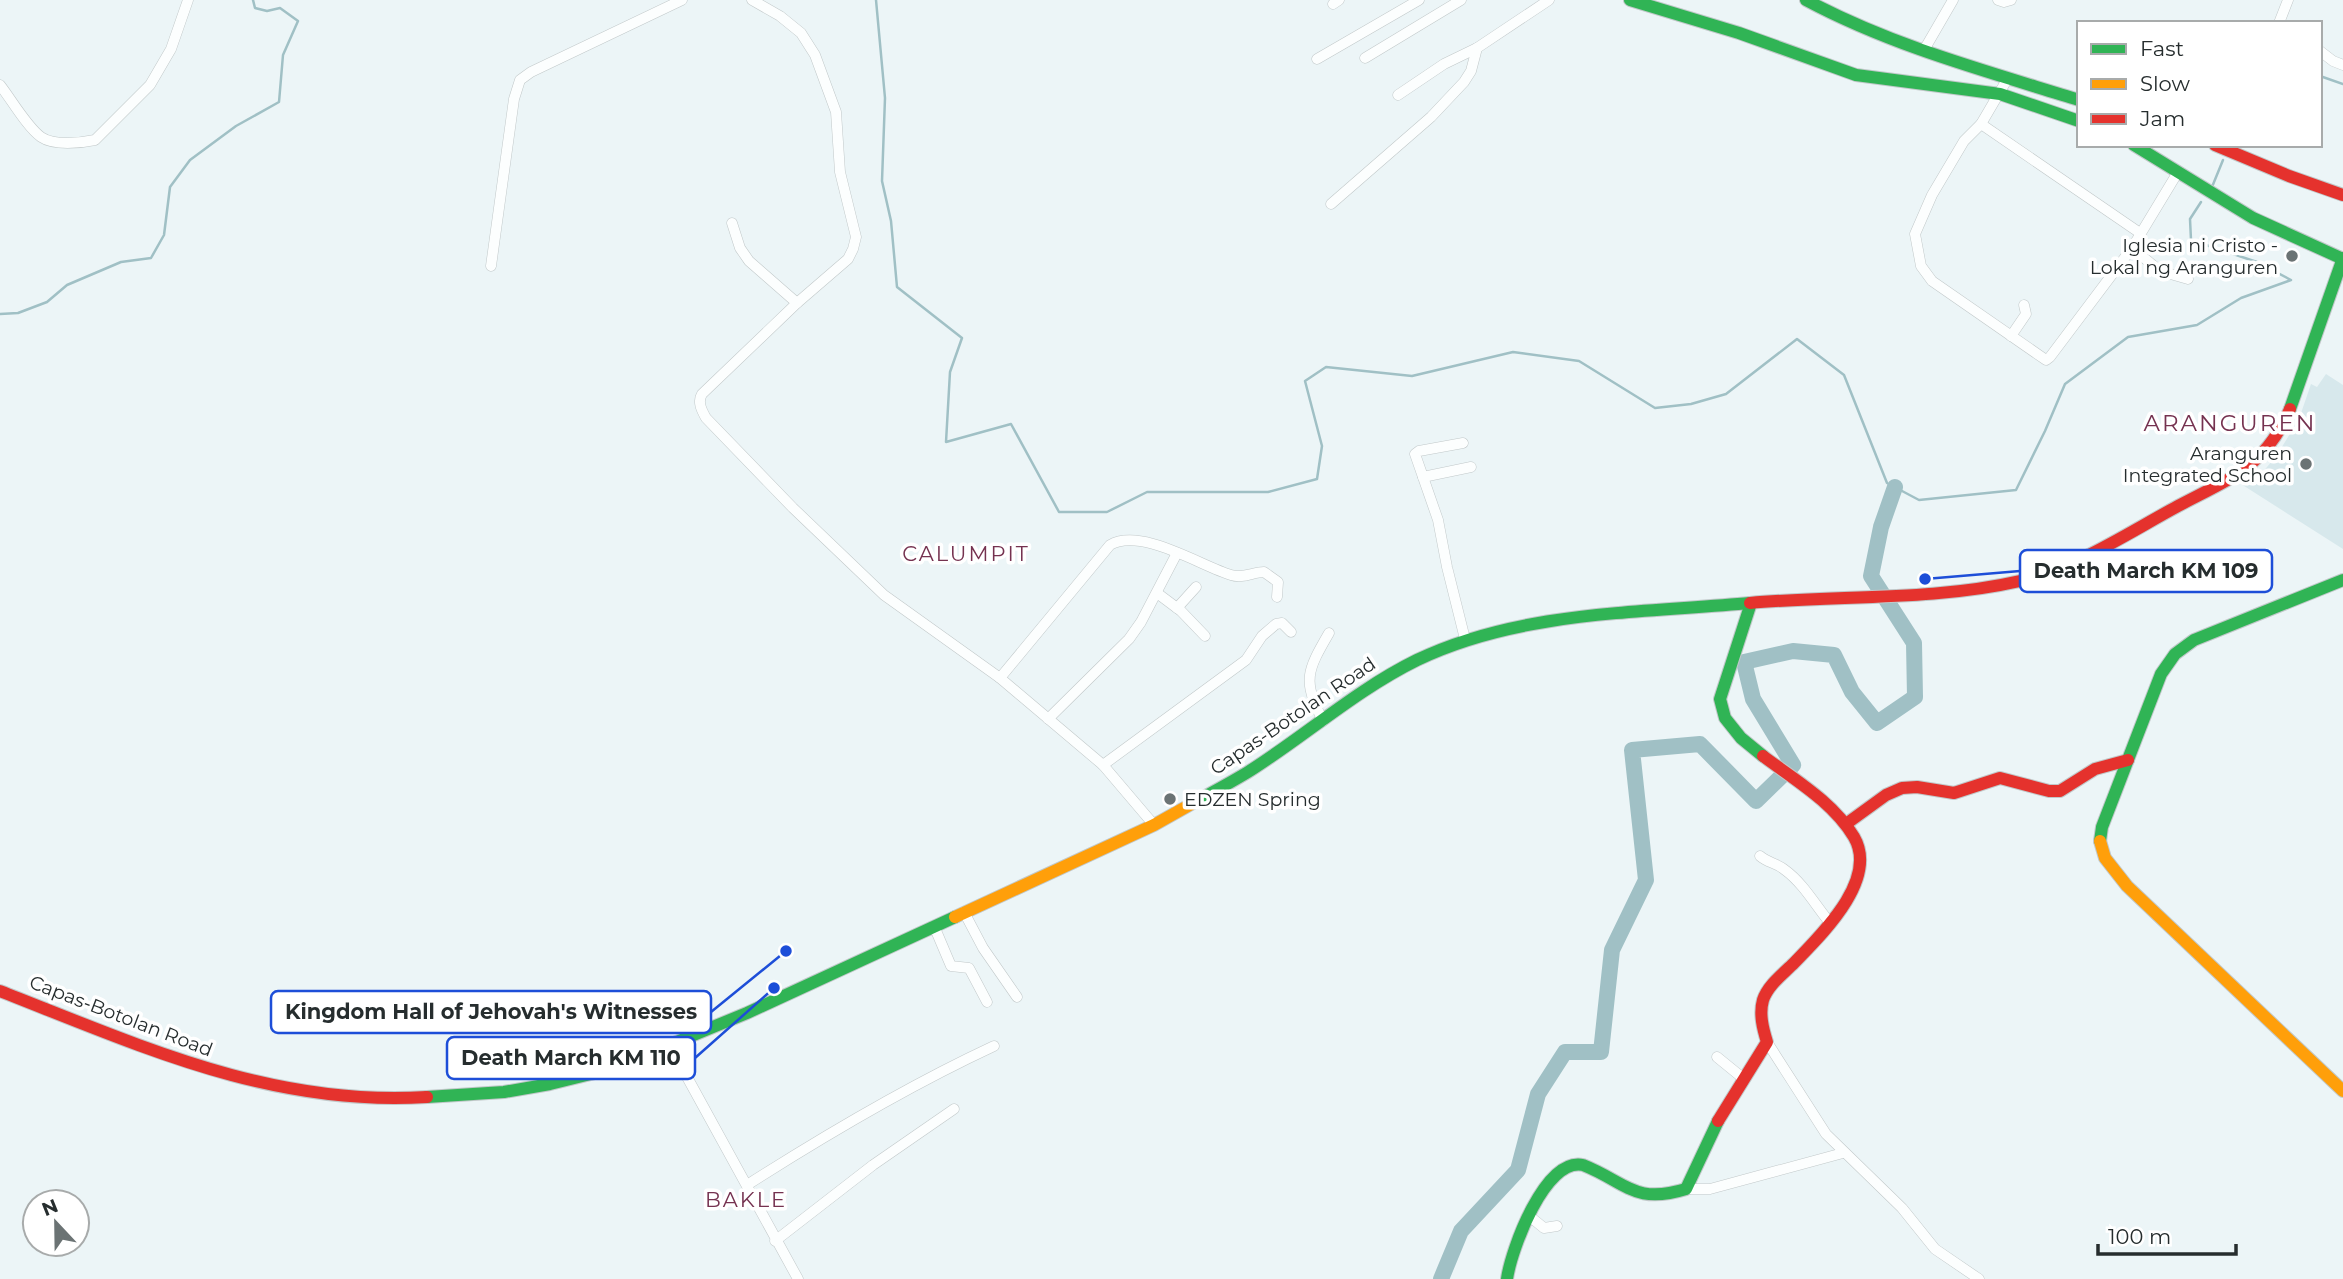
<svg xmlns="http://www.w3.org/2000/svg" width="2343" height="1279" font-family="Montserrat,sans-serif">
<style>
.built{fill:#d7e8ec}
.lines{fill:none;stroke-linecap:round;stroke-linejoin:round}
.stream{stroke:#a0c0c5;stroke-width:2.5}
.river{stroke:#a0c0c5;stroke-width:16}
.street-casing{stroke:#c1c8c9;stroke-width:11}
.fast-casing{stroke:#c1c8c9;stroke-width:14}
.slow-casing{stroke:#c1c8c9;stroke-width:14}
.jam-casing{stroke:#c1c8c9;stroke-width:14}
.street{stroke:#fcfefe;stroke-width:10}
.fast{stroke:#30b455;stroke-width:12}
.slow{stroke:#ff9f0a;stroke-width:12}
.jam{stroke:#e5322d;stroke-width:12}
.poi-dot{fill:#6b7374;stroke:#fff;stroke-width:2.5}
.labels{text-anchor:middle;dominant-baseline:central;stroke-width:7;stroke-linejoin:round;paint-order:stroke}
.poi-label{font-size:19px;fill:#262d2e;stroke:#fff;text-anchor:end}
.street-label{font-size:19px;fill:#262d2e;stroke:#fff}
.neighbourhood-label{font-size:21px;letter-spacing:2px;fill:#753250;stroke:#fff}
.quarter-label{font-size:23px;letter-spacing:2px;fill:#753250;stroke:#fff}
.leader{fill:none;stroke:#1d4ed8;stroke-width:2.5}
.callout-dot{fill:#1d4ed8;stroke:#fff;stroke-width:2.5}
.callout{fill:#fff;stroke:#1d4ed8;stroke-width:2.5}
.callout-label{font-size:21px;text-anchor:middle;font-weight:bold;fill:#262d2e}
</style>
<rect width="100%" height="100%" fill="#ecf5f7"/>
<path class="built" d="M2326 374 2343 385V549L2241 484 2262 473 2277 455 2299 419 2311 384 2317 387Z"/>
<g class="lines">
<g class="stream">
<path d="M876 0 885 98 882 181 891 221 897 287 962 338 950 372 946 442 1011 424 1059 512H1107L1147 492H1268L1317 479 1322 446 1305 381 1326 367 1412 376 1513 352 1579 361 1655 408 1691 404 1726 394 1797 339 1844 375 1887 483 1919 500 2016 490 2045 431 2065 384 2128 337 2197 325 2241 298 2291 280 2257 262 2191 240 2190 219 2201 202"/>
<path d="M2320 76 2343 84"/>
<path d="M2212 187 2223 160"/>
<path d="M0 314 18 313 47 302 67 285 121 262 151 258 164 235 170 187 190 160 236 126 279 102 283 55 298 21 280 8 267 11 255 8 253 0"/>
</g>
<path class="river" d="M1441 1279 1461 1231 1518 1170 1538 1094 1565 1052H1601L1612 950 1646 880 1632 750 1700 744 1756 801 1793 765 1753 699 1744 662 1793 651 1834 655 1852 692 1877 723 1915 697 1914 643 1871 576 1881 527 1895 487"/>
<defs>
<g id="street">
<path d="M752 0 780 16 801 33 815 55 836 112 840 172 856 237 853 249 848 259 797 303 702 394C697 402 702 411 706 418L793 508 884 595 1000 678 1103 765 1154 825"/>
<path d="M1998 0 2004 2 2011 0"/>
<path d="M1333 4 1339 0"/>
<path d="M2279 23 2288 0"/>
<path d="M1924 50 1953 0"/>
<path d="M2320 51 2333 61 2343 65"/>
<path d="M1365 58 1461 0"/>
<path d="M1317 59 1419 0"/>
<path d="M2008 78 1981 124 1964 141 1932 195 1915 234 1921 266 1932 281 2046 360 2050 357 2132 248 2178 172"/>
<path d="M0 85C11 99 27 127 41 137 54 146 81 143 95 140L150 85 171 49 188 0"/>
<path d="M1398 95 1444 64 1477 48"/>
<path d="M1981 124 2140 233"/>
<path d="M1331 204 1431 117 1464 82 1471 71 1477 48 1549 0"/>
<path d="M732 223 740 248 749 261 797 303"/>
<path d="M2132 248 2160 271 2188 279"/>
<path d="M491 266 514 99 520 80 531 72 682 0"/>
<path d="M2011 336 2026 314 2024 305"/>
<path d="M1463 443 1419 451 1415 454 1438 520 1447 567 1465 639"/>
<path d="M1423 477 1471 467"/>
<path d="M1157 593 1181 611 1205 636"/>
<path d="M1177 608 1196 587"/>
<path d="M1000 678 1110 545C1141 527 1201 566 1231 575 1243 579 1253 572 1264 572L1278 582 1277 597"/>
<path d="M1048 719 1129 639 1141 622 1177 553"/>
<path d="M1323 721C1302 680 1307 671 1329 633"/>
<path d="M1103 765 1246 660 1262 636 1276 624 1282 623 1291 632"/>
<path d="M1760 856C1768 863 1777 863 1785 870 1803 883 1816 906 1830 923"/>
<path d="M964 912 983 948 1017 997"/>
<path d="M934 926 951 966 969 968 987 1002"/>
<path d="M1767 1042 1826 1134 1902 1208 1935 1249 1979 1279"/>
<path d="M670 1046 798 1279"/>
<path d="M1717 1057 1744 1079"/>
<path d="M747 1185C827 1134 908 1086 994 1046"/>
<path d="M1686 1189H1710L1843 1153"/>
<path d="M1528 1215 1544 1228 1557 1226"/>
<path d="M775 1241 873 1165 954 1109"/>
</g>
<g id="fast">
<path d="M1630 0 1739 33 1856 75 2000 94 2079 121"/>
<path d="M1806 0C1892 46 1986 71 2079 100"/>
<path d="M2134 145 2253 218 2343 259"/>
<path d="M2290 409 2343 258"/>
<path d="M1751 603 1720 699 1725 718 1741 738 1763 756"/>
<path d="M1193 803C1211 793 1230 783 1248 772 1305 736 1356 690 1417 660 1519 611 1639 613 1750 603"/>
<path d="M2100 841 2102 827 2161 674 2175 654 2194 640 2343 580"/>
<path d="M427 1097 504 1092 550 1084 611 1069 747 1013 955 917"/>
<path d="M1507 1279C1511 1250 1545 1157 1583 1165 1626 1182 1634 1205 1686 1189L1718 1121"/>
</g>
<g id="slow">
<path d="M2100 841 2105 858 2127 886 2343 1091"/>
<path d="M955 917 1154 825 1193 803"/>
</g>
<g id="jam">
<path d="M2215 145 2289 176 2343 195"/>
<path d="M1750 603C1838 595 1933 601 2020 581 2076 568 2128 533 2178 506 2231 478 2265 467 2290 409"/>
<path d="M1846 824 1886 795 1902 788 1917 787 1954 793 2000 778 2049 791H2060L2095 769 2128 760"/>
<path d="M0 991C141 1046 272 1107 427 1097"/>
<path d="M1718 1121 1767 1042C1763 1029 1759 1014 1763 1000 1768 985 1783 974 1794 963 1821 935 1879 880 1854 837 1833 802 1795 780 1763 756"/>
</g>
</defs>
<use href="#street" class="street-casing"/>
<use href="#fast" class="fast-casing"/>
<use href="#slow" class="slow-casing"/>
<use href="#jam" class="jam-casing"/>
<use href="#street" class="street"/>
<use href="#fast" class="fast"/>
<use href="#slow" class="slow"/>
<use href="#jam" class="jam"/>
</g>
<g class="poi-dot">
<circle cx="2292" cy="256" r="7"/>
<circle cx="2306" cy="464" r="7"/>
<circle cx="1170" cy="799" r="7"/>
</g>
<g class="labels">
<g class="poi-label">
<text x="2278" y="245">Iglesia ni Cristo -<tspan x="2278" dy="22">Lokal ng Aranguren</tspan></text>
<text x="2292" y="453">Aranguren<tspan x="2292" dy="22">Integrated School</tspan></text>
<text x="1184" y="799" text-anchor="start">EDZEN Spring</text>
</g>
<g class="street-label">
<text transform="translate(1293 716) rotate(-34)">Capas-Botolan Road</text>
<text transform="translate(121 1016) rotate(21)">Capas-Botolan Road</text>
</g>
<g class="neighbourhood-label">
<text x="966" y="553">CALUMPIT</text>
<text x="746" y="1199">BAKLE</text>
</g>
<g class="quarter-label">
<text x="2230" y="423">ARANGUREN</text>
</g>
</g>
<path class="leader" d="M1925 579L2020 571M786 951L711 1012M774 988L695 1058"/>
<g class="callout-dot">
<circle cx="1925" cy="579" r="7"/>
<circle cx="786" cy="951" r="7"/>
<circle cx="774" cy="988" r="7"/>
</g>
<g class="callout">
<rect x="2020" y="550" width="252" height="42" rx="7"/>
<rect x="271" y="991" width="440" height="42" rx="7"/>
<rect x="447" y="1037" width="248" height="42" rx="7"/>
</g>
<g class="callout-label">
<text x="2146" y="578">Death March KM 109</text>
<text x="491" y="1019">Kingdom Hall of Jehovah's Witnesses</text>
<text x="571" y="1065">Death March KM 110</text>
</g>
<rect x="2077" y="21" width="245" height="126" fill="#ffffff" stroke="#a8abab" stroke-width="2"/>
<rect x="2091" y="44" width="35" height="10" fill="#30b455" stroke="#a8abab" stroke-width="2"/>
<text x="2140" y="56" font-size="21" fill="#262d2e">Fast</text>
<rect x="2091" y="79" width="35" height="10" fill="#ff9f0a" stroke="#a8abab" stroke-width="2"/>
<text x="2140" y="91" font-size="21" fill="#262d2e">Slow</text>
<rect x="2091" y="114" width="35" height="10" fill="#e5322d" stroke="#a8abab" stroke-width="2"/>
<text x="2140" y="126" font-size="21" fill="#262d2e">Jam</text>
<g transform="translate(56 1223) rotate(338)"><circle r="33" fill="#ffffff" stroke="#a8abab" stroke-width="2"/>
<path d="M0-5L12 26L0 18L-12 26Z" fill="#6b7374"/>
<text y="-10" font-size="19" font-weight="bold" text-anchor="middle" fill="#262d2e">N</text>
</g>
<path d="M2098 1244v10h138v-10" fill="none" stroke="#262d2e" stroke-width="3.5"/>
<text x="2108" y="1244" font-size="21" fill="#262d2e" stroke="#ffffff" stroke-width="5" paint-order="stroke">100 m</text>
</svg>
